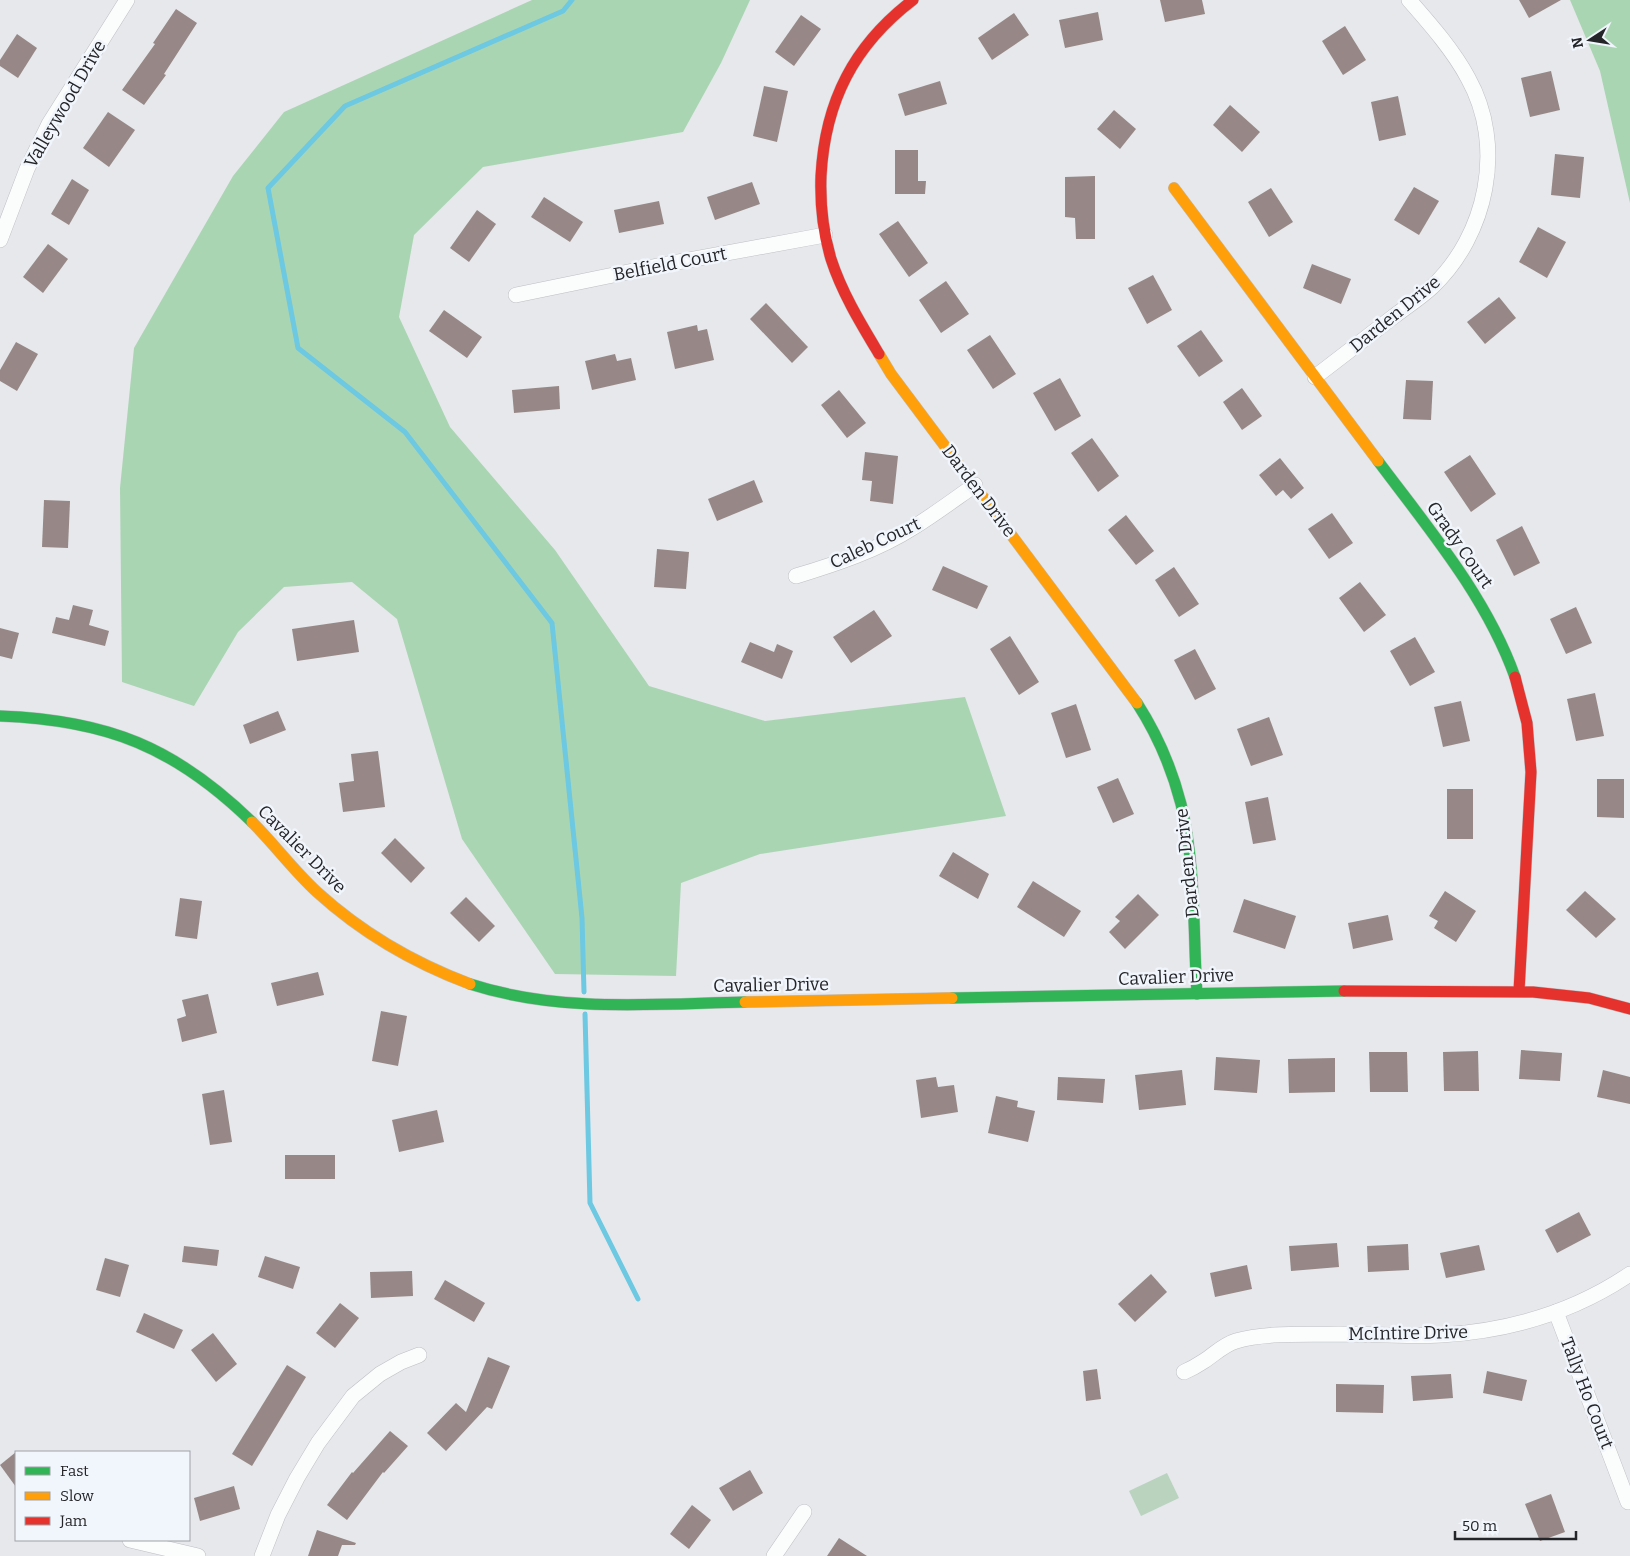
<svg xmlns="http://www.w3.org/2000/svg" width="1630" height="1556" font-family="Bitter,serif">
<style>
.green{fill:#b9d3bf}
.forest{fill:#aad5b3}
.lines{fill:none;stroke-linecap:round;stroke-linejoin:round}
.stream{stroke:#6dc8e1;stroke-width:5}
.building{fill:#978887}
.street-casing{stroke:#bdbfc2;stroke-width:16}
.fast-casing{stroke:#bdbfc2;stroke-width:12}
.slow-casing{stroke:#bdbfc2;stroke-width:12}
.jam-casing{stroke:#bdbfc2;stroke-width:12}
.street{stroke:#fbfcfc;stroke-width:15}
.fast{stroke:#30b455;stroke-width:11}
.slow{stroke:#ff9f0a;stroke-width:11}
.jam{stroke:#e5322d;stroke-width:11}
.labels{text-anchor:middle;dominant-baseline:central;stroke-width:5;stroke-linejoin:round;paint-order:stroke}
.street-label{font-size:18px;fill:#242528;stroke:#f1f5fc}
</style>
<rect width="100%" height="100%" fill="#e6e8ec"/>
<path class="green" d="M1167 1473 1179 1498 1141 1516 1129 1491Z"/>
<g class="forest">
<path d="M532 0H750L721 63 683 132 483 167 414 235 399 317 450 427 555 550 649 686 765 721 965 697 1006 816 760 854 681 883 676 976 555 974 462 839 397 619 352 582 284 587 238 632 194 706 122 682 120 488 134 348 233 176 284 112Z"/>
<path d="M1570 0H1630V203L1600 71Z"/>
</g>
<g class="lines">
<g class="stream">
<path d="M572 0 563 11 345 106 268 188 298 348 405 432 552 623 582 918 584 992"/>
<path d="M585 1014 590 1203 638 1299"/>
</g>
</g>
<g class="building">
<path d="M1160 0H1202L1205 14 1165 22Z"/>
<path d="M1519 0H1561L1529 18Z"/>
<path d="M176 9 197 23 164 74 166 75 144 105 122 90 155 44 153 43Z"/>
<path d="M1098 12 1103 40 1065 48 1059 20Z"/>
<path d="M1014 13 1029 35 992 60 978 38Z"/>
<path d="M801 15 821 29 794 66 775 52Z"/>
<path d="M1345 26 1366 60 1343 75 1322 41Z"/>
<path d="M17 34 37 48 18 78 0 66V60Z"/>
<path d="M1551 71 1560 110 1530 117 1521 78Z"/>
<path d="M940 81 947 104 905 116 898 94Z"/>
<path d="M764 86 788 91 777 142 753 136Z"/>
<path d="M1398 96 1406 135 1379 141 1371 102Z"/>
<path d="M1230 105 1260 132 1242 152 1213 125Z"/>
<path d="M1114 110 1136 129 1120 149 1097 129Z"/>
<path d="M108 112 135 130 109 167 83 148Z"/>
<path d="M895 150H918V181H926L925 194H895Z"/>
<path d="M1555 154 1584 157 1580 198 1551 195Z"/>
<path d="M1095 176V239H1076L1075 218 1065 217V177Z"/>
<path d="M72 179 89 190 69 225 51 214Z"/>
<path d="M752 182 760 204 715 220 707 197Z"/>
<path d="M1414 187 1439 201 1419 235 1394 220Z"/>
<path d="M1271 188 1293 222 1269 237 1248 202Z"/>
<path d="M544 197 583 222 570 242 531 217Z"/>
<path d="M659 201 664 224 619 233 614 210Z"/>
<path d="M477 210 496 224 469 262 450 248Z"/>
<path d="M898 221 928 263 909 277 879 234Z"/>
<path d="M1538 227 1566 242 1547 278 1519 262Z"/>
<path d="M48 244 68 259 43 293 23 277Z"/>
<path d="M1312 264 1351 279 1341 304 1303 288Z"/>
<path d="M1153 275 1172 310 1147 324 1128 288Z"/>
<path d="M946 281 969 314 941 333 919 300Z"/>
<path d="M1499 297 1516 318 1485 344 1467 322Z"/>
<path d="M766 303 808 347 792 363 750 319Z"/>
<path d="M444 310 482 337 467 358 429 331Z"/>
<path d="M697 325 698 331 707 329 714 360 675 369 667 332Z"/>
<path d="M1201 330 1223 361 1199 377 1177 346Z"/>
<path d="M990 335 1016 374 993 389 967 350Z"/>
<path d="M16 342 38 354 17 391 0 381V370Z"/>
<path d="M615 354 617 361 631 358 636 380 592 390 585 361Z"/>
<path d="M1060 378 1081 416 1055 431 1033 393Z"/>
<path d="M1406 380 1433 381 1431 420 1403 419Z"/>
<path d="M559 386 560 409 514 413 512 390Z"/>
<path d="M1242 388 1262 416 1242 430 1223 402Z"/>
<path d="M839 390 866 423 847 438 821 405Z"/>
<path d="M1092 438 1119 476 1098 492 1071 453Z"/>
<path d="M865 452 898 456 893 504 870 501 872 481 862 480Z"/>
<path d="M1470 455 1496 494 1471 512 1444 472Z"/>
<path d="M1280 458 1304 488 1291 499 1283 490 1276 496 1259 475Z"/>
<path d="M754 480 763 502 717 521 708 499Z"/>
<path d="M44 500 70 501 68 548 42 547Z"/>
<path d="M1332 513 1353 543 1329 559 1308 529Z"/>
<path d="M1126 515 1154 551 1136 565 1108 530Z"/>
<path d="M1522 526 1540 563 1514 576 1496 540Z"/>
<path d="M657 549 689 552 686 589 654 587Z"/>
<path d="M943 566 988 586 977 609 932 590Z"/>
<path d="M1174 567 1199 604 1179 617 1155 580Z"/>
<path d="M1360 582 1386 615 1364 632 1339 598Z"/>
<path d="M73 605 93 610 89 625 109 631 105 646 52 633 56 617 69 620Z"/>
<path d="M1576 607 1592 643 1566 654 1550 619Z"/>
<path d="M874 610 892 636 851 663 833 637Z"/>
<path d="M354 620 359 652 297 661 292 629Z"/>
<path d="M0 628 19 633 12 659 0 656Z"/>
<path d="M1010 636 1039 682 1019 695 990 649Z"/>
<path d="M1415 637 1435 672 1410 686 1390 651Z"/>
<path d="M750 642 774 652 777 644 793 651 782 679 741 662Z"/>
<path d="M1195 649 1216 689 1195 700 1174 660Z"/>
<path d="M1595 693 1604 736 1576 741 1567 699Z"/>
<path d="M1461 701 1470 741 1443 747 1434 707Z"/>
<path d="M1076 704 1091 750 1066 758 1051 713Z"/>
<path d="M278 711 286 730 250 744 243 725Z"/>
<path d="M1269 717 1283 755 1251 766 1237 729Z"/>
<path d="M378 751 385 807 343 812 339 783 354 781 351 754Z"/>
<path d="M1118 778 1134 814 1113 823 1097 787Z"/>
<path d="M1597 779H1624V818L1597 817Z"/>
<rect x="1447" y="789" width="26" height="50"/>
<path d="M1268 797 1276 840 1253 844 1245 802Z"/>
<path d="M395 838 425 868 411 883 381 853Z"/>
<path d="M953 852 989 874 978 899 939 876Z"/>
<path d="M1033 881 1081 911 1064 937 1017 907Z"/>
<path d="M1445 891 1476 911 1456 942 1434 928 1438 921 1429 916Z"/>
<path d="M1585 891 1616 919 1596 938 1566 910Z"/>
<path d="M1138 894 1159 915 1125 949 1109 932 1120 921 1115 917Z"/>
<path d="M466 897 495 926 479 942 450 913Z"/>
<path d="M180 898 202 901 197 939 175 936Z"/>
<path d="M1244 899 1296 916 1285 949 1233 932Z"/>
<path d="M1388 915 1393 940 1353 949 1348 923Z"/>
<path d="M318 972 324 995 277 1006 271 983Z"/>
<path d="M208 994 217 1033 182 1042 177 1019 186 1016 182 1000Z"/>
<path d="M381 1011 407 1016 398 1066 372 1061Z"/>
<path d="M1521 1050 1562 1053 1560 1081 1519 1079Z"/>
<path d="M1478 1051 1479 1091H1444L1443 1052Z"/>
<path d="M1369 1052H1407L1408 1092H1370Z"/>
<path d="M1216 1057 1260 1060 1257 1093 1214 1090Z"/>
<path d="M1335 1058V1092L1289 1093 1288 1059Z"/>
<path d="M1182 1070 1186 1105 1139 1110 1135 1075Z"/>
<path d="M1603 1070 1630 1077V1104L1597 1097Z"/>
<path d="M936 1077 938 1087 954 1085 958 1112 921 1118 916 1080Z"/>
<path d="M1058 1077 1105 1079 1103 1103 1057 1100Z"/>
<path d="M224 1090 232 1142 210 1145 202 1094Z"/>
<path d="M996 1096 1018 1101 1017 1107 1035 1111 1028 1142 988 1133Z"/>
<path d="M437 1110 444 1142 399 1152 392 1120Z"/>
<rect x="285" y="1155" width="50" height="24"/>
<path d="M1579 1212 1591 1235 1557 1253 1545 1230Z"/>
<path d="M1337 1243 1339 1267 1291 1271 1289 1246Z"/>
<path d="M1408 1244 1409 1270 1368 1272 1367 1246Z"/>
<path d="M1479 1245 1485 1270 1446 1278 1440 1253Z"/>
<path d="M184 1246 219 1250 217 1266 182 1262Z"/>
<path d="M265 1256 300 1267 293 1289 258 1277Z"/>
<path d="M105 1258 129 1265 120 1297 96 1290Z"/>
<path d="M1247 1265 1252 1289 1215 1297 1210 1273Z"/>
<path d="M412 1271 413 1296 371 1298 370 1272Z"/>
<path d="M1151 1274 1167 1292 1135 1322 1118 1304Z"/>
<path d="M445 1280 485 1303 474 1322 434 1299Z"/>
<path d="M340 1303 359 1318 335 1348 316 1333Z"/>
<path d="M144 1313 183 1330 174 1349 136 1332Z"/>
<path d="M213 1333 237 1364 216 1382 191 1350Z"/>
<path d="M488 1357 510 1366 492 1409 487 1407 446 1451 427 1433 456 1403 466 1412Z"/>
<path d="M287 1365 306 1377 252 1466 232 1454Z"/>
<path d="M1097 1369 1101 1399 1086 1401 1083 1371Z"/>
<path d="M1487 1371 1527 1380 1522 1401 1483 1393Z"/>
<path d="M1451 1374 1453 1398 1413 1401 1411 1376Z"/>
<path d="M1336 1384 1384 1385 1383 1413 1336 1412Z"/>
<path d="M390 1431 408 1446 384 1473 383 1472 347 1520 327 1505 352 1472 353 1473Z"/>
<path d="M16 1452V1487L0 1465Z"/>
<path d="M750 1470 763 1493 733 1511 719 1488Z"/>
<path d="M234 1486 240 1509 200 1521 194 1498Z"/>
<path d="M1551 1494 1565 1532 1540 1541 1525 1504Z"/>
<path d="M692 1505 711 1520 689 1549 670 1534Z"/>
<path d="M317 1530 356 1543 355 1545H342L338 1556H308Z"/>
<path d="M839 1538 867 1556H827Z"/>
</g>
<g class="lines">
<defs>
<g id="street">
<path d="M0 240 27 169 49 124 127 0"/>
<path d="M516 295 667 264 825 235"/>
<path d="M1315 377C1341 357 1367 337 1393 317 1406 307 1420 298 1432 287 1487 235 1506 146 1468 78 1453 50 1430 24 1409 0"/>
<path d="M796 576C836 564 878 550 914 527 935 514 955 499 975 485"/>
<path d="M1556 1312 1628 1502"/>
<path d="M1184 1372C1191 1369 1198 1365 1204 1361 1215 1354 1223 1345 1236 1341 1267 1332 1306 1335 1338 1334 1372 1334 1407 1337 1441 1335 1508 1331 1574 1312 1630 1274"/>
<path d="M130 1540 198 1556"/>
<path d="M262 1556 278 1515 297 1478 318 1443 353 1396 380 1374 401 1362 419 1355"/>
<path d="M774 1556 804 1512"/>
</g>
<g id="fast">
<path d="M1378 461C1428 528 1486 596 1515 677"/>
<path d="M1137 703C1157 734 1172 769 1181 804 1196 865 1193 932 1197 994"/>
<path d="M0 716C107 720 175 747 252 822"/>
<path d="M470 984C560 1013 653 1004 745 1002"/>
<path d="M952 998 1344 991"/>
</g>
<g id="slow">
<path d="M1174 188 1378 461"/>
<path d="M879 354 891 374 1137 703"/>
<path d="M252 822C275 845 294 871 317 892 362 933 414 963 470 984"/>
<path d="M745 1002 952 998"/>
</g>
<g id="jam">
<path d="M879 354C861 324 842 293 831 259 823 232 820 204 821 176 825 101 854 45 913 0"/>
<path d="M1515 677 1527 723 1531 772 1519 991"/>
<path d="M1344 991 1533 992 1589 998 1630 1009"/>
</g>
</defs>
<use href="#street" class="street-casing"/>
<use href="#fast" class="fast-casing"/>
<use href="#slow" class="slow-casing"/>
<use href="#jam" class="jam-casing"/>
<use href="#street" class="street"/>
<use href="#fast" class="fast"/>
<use href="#slow" class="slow"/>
<use href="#jam" class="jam"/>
</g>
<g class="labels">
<g class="street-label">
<text transform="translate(65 104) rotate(-60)">Valleywood Drive</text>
<text transform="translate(670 264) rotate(-11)">Belfield Court</text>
<text transform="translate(1395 314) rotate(-39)">Darden Drive</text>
<text transform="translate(979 491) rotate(53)">Darden Drive</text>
<text transform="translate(875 543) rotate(-25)">Caleb Court</text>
<text transform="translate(1460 545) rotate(55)">Grady Court</text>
<text transform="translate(302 849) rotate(45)">Cavalier Drive</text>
<text transform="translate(1187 863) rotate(-96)">Darden Drive</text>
<text transform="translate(1176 977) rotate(-2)">Cavalier Drive</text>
<text transform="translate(771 985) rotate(-1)">Cavalier Drive</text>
<text transform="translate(1408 1333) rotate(-1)">McIntire Drive</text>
<text transform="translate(1587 1393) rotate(69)">Tally Ho Court</text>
</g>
</g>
<rect x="15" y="1451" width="175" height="90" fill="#f1f5fc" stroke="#9fa2a7"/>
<rect x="25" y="1467" width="25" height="8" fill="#30b455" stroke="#9fa2a7"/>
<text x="60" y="1476" font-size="15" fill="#242528">Fast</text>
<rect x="25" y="1492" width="25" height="8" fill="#ff9f0a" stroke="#9fa2a7"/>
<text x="60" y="1501" font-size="15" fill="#242528">Slow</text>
<rect x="25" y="1517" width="25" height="8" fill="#e5322d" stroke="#9fa2a7"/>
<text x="60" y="1526" font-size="15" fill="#242528">Jam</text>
<g transform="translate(1590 40) rotate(258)" stroke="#f1f5fc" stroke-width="4" paint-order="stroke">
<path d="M0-4L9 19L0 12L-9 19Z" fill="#242528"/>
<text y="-8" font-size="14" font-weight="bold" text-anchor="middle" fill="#242528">N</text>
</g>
<path d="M1455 1531v8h121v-8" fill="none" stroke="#242528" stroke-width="2.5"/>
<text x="1462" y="1531" font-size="15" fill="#242528" stroke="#f1f5fc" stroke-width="4" paint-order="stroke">50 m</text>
</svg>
